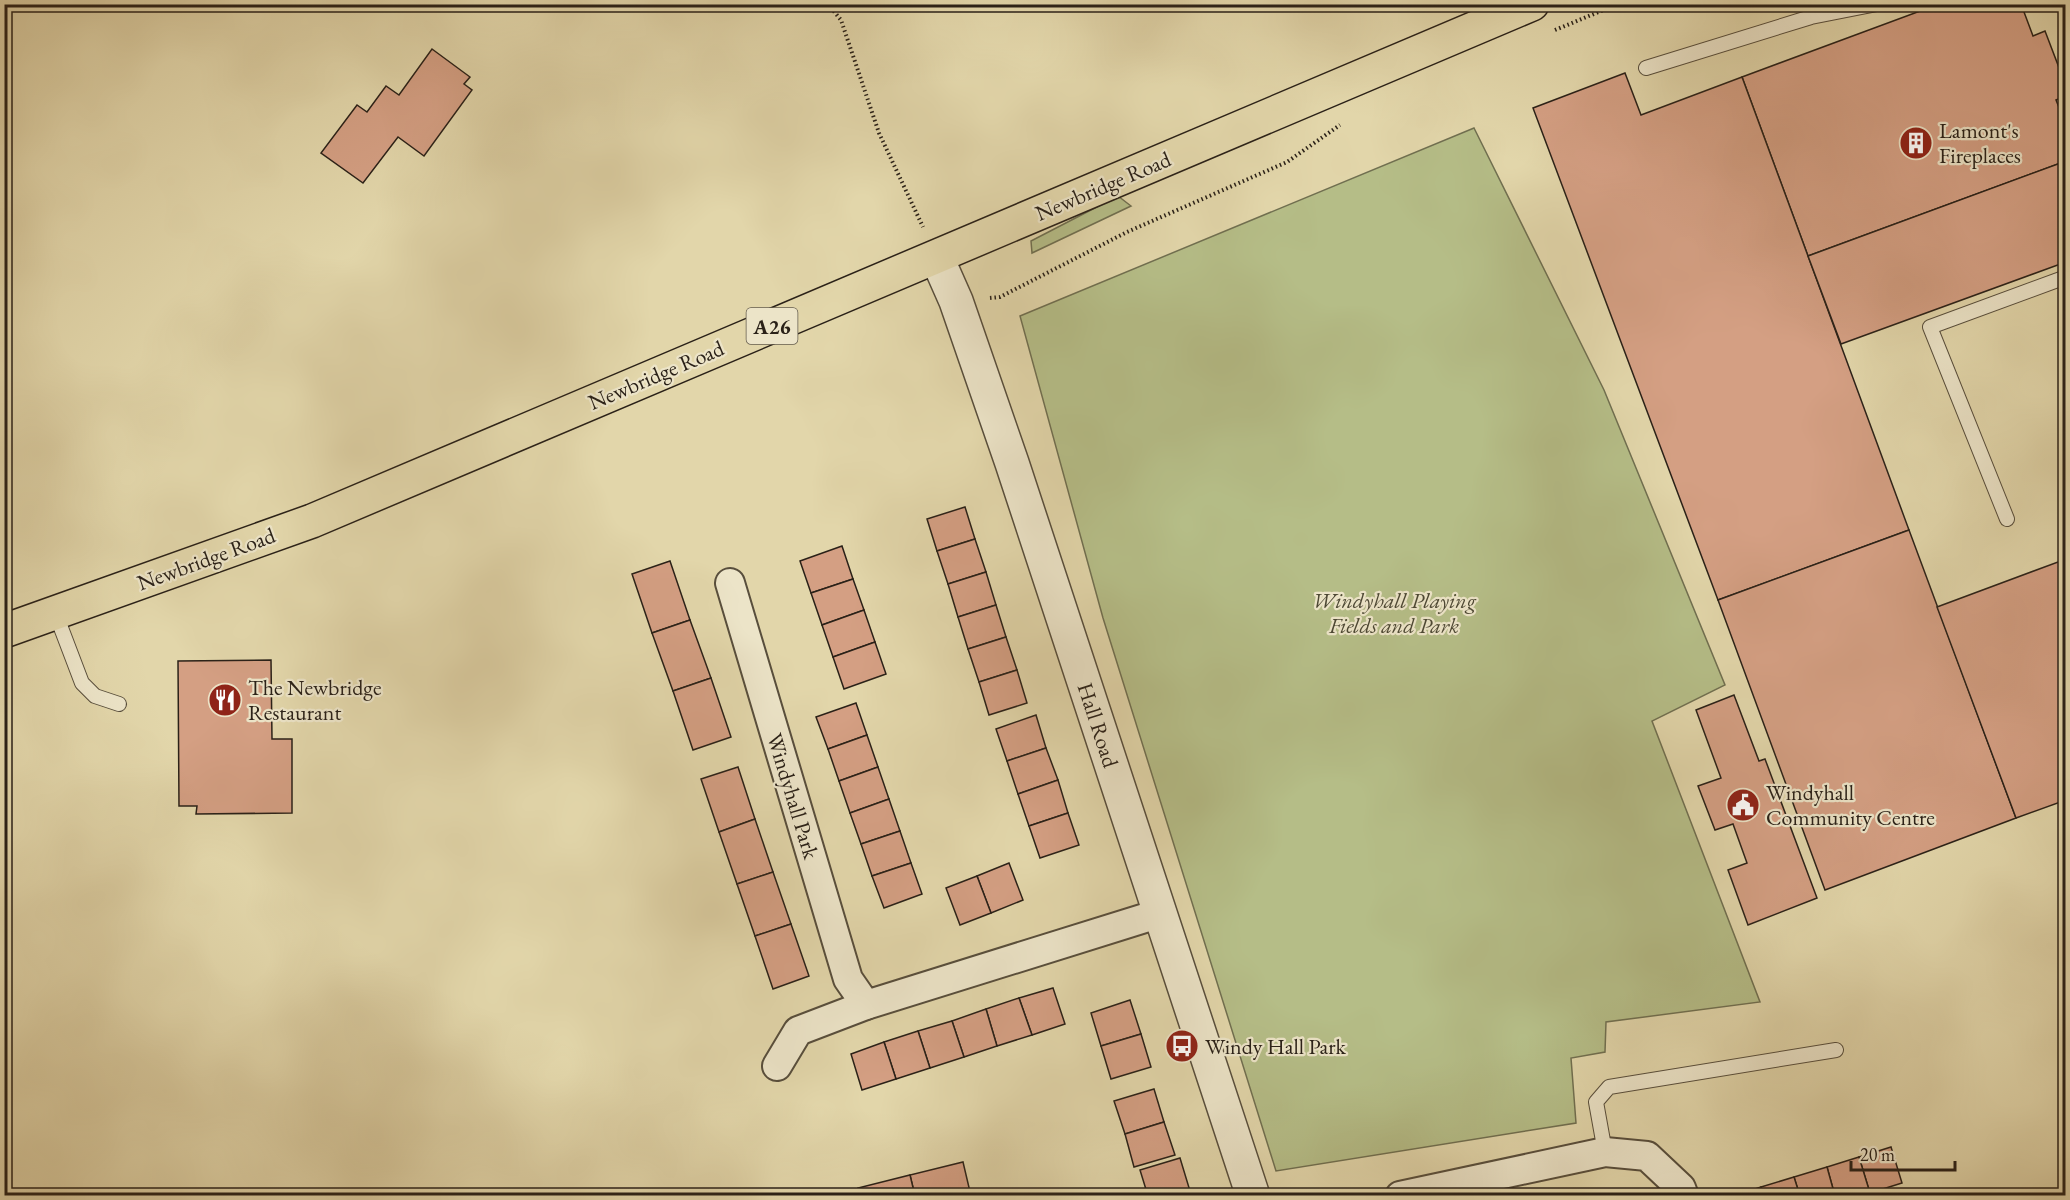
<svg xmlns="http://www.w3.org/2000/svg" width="2070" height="1200" font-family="'EB Garamond',serif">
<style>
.green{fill:#b5bd87;stroke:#706f50;stroke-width:1.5}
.building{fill:#d49f83;stroke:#2a2118;stroke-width:1.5}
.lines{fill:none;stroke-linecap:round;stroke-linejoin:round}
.service-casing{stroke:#584e3c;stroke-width:16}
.minor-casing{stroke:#584e3c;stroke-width:32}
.tertiary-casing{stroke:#584e3c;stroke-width:36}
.trunk-casing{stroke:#2a2118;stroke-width:36}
.path{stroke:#2a2118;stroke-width:4;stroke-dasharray:1.5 3;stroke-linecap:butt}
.service{stroke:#ece4c8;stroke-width:14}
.minor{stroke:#ece4c8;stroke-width:28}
.tertiary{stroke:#ece4c8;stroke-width:33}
.trunk{stroke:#e2d6aa;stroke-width:33}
.labels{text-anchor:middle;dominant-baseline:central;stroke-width:4.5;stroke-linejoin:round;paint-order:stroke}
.shield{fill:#ece4c8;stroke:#645c4d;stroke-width:1.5}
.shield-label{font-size:21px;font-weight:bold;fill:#2a2118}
.poi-label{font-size:22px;fill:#2a2118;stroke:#ece4c8;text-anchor:start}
.street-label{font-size:22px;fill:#2a2118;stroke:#ece4c8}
.park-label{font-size:22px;font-style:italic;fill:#4d4834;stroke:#ece4c8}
</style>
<rect width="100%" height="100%" fill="#e2d6aa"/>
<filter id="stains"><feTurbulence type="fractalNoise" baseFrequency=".00333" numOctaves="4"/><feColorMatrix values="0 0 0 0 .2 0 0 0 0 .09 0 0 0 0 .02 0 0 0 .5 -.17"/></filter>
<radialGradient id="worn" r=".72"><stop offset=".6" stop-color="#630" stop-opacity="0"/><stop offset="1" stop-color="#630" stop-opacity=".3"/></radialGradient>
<g class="green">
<path d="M1474 128 1604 390 1725 685 1652 721 1760 1002 1606 1022 1605 1052 1571 1058 1576 1123 1276 1171 1103 618 1020 316Z"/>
<path d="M1118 196 1131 206 1032 253 1031 241Z"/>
</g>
<g class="building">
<path d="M1939 4H2021L2033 36 2045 31 2066 86V96L2056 100 2066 125V161L1808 256 1742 77Z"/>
<path d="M432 49 470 77 464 84 472 90 424 156 398 137 363 183 321 153 357 105 367 112 386 86 399 95Z"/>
<path d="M1625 73 1641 115 1742 77 1909 530 1718 600 1533 108Z"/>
<path d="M2066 161V262L1841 344 1808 256Z"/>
<path d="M965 507 975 539 937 551 927 519Z"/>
<path d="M1909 530 2016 818 1825 890 1718 600Z"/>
<path d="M975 539 986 572 948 584 937 551Z"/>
<path d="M842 546 853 579 811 593 800 561Z"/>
<path d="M2066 559V800L2016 818 1937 607Z"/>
<path d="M670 561 690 620 652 633 632 574Z"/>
<path d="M986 572 996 605 958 617 948 584Z"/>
<path d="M853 579 864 610 822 625 811 593Z"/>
<path d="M996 605 1006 637 968 649 958 617Z"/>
<path d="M864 610 875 642 833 657 822 625Z"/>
<path d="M690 620 711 678 673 691 652 633Z"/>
<path d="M1006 637 1017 670 979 682 968 649Z"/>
<path d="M875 642 886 674 844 689 833 657Z"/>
<path d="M271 660 272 739H292V813L196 814 197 806H179L178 661Z"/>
<path d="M1017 670 1027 703 989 715 979 682Z"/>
<path d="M711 678 731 737 693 750 673 691Z"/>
<path d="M1734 695 1759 761 1765 759 1817 898 1748 925 1728 870 1747 863 1733 824 1715 830 1698 786 1721 778 1696 710Z"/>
<path d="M856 703 867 735 828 749 816 717Z"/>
<path d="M1036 715 1046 748 1007 761 996 729Z"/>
<path d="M867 735 878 767 839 781 828 749Z"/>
<path d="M1046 748 1058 780 1018 794 1007 761Z"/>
<path d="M738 767 755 819 719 832 701 779Z"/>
<path d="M878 767 889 799 850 813 839 781Z"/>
<path d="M1058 780 1068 813 1029 826 1018 794Z"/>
<path d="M889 799 900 831 861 844 850 813Z"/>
<path d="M1068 813 1079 845 1040 858 1029 826Z"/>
<path d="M755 819 773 872 737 884 719 832Z"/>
<path d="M900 831 911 863 872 876 861 844Z"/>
<path d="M911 863 922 894 884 908 872 876Z"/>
<path d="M1009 863 1023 900 991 913 977 876Z"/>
<path d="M773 872 791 924 755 936 737 884Z"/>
<path d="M977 876 991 913 960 925 946 888Z"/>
<path d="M791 924 809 976 773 989 755 936Z"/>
<path d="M1053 988 1065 1024 1032 1035 1019 998Z"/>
<path d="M1019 998 1032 1035 997 1046 986 1009Z"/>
<path d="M1130 1000 1141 1034 1101 1046 1091 1013Z"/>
<path d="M986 1009 997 1046 964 1057 952 1021Z"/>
<path d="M952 1021 964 1057 930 1068 918 1031Z"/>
<path d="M918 1031 930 1068 896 1079 884 1042Z"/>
<path d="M1141 1034 1151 1067 1111 1079 1101 1046Z"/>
<path d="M884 1042 896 1079 862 1090 851 1054Z"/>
<path d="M1154 1089 1164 1122 1125 1134 1114 1101Z"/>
<path d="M1164 1122 1175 1155 1134 1167 1125 1134Z"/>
<path d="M1891 1147 1902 1183 1870 1193 1859 1157Z"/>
<path d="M1859 1157 1870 1193 1835 1196 1827 1167Z"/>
<path d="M1180 1158 1190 1191 1176 1196H1148L1140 1170Z"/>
<path d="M963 1162 971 1196H915L910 1175Z"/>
<path d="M1827 1167 1835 1196H1800L1794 1177Z"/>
<path d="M910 1175 915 1196H860L858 1188Z"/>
<path d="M1794 1177 1800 1196H1764L1761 1187Z"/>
<path d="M1761 1187 1764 1196H1734Z"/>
</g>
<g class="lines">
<defs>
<g id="service">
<path d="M1646 68 1811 17 1877 4"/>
<path d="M2007 519 1930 327 2066 277"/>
<path d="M55 612 82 683 95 696 119 704"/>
<path d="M1605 1152 1596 1102 1609 1087 1836 1050"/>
</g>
<g id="minor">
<path d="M730 583 848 979 866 1005 1161 913"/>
<path d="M777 1066 798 1031 866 1005"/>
<path d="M1400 1196 1605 1152 1647 1156 1681 1188 1684 1196"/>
</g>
<path id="tertiary" d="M937 258 956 301 1012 463 1253 1196"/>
<path id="trunk" d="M4 631 312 521 1532 4"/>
</defs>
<use href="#service" class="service-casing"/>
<use href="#minor" class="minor-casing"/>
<use href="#tertiary" class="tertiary-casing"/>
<use href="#trunk" class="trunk-casing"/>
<g class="path">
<path d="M828 4 841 20 879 133 923 227"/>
<path d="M1555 30 1618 4"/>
<path d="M990 298 1000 297 1127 232 1287 162 1340 125"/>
</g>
<use href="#service" class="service"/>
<use href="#minor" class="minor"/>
<use href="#tertiary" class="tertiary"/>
<use href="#trunk" class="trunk"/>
</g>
<defs>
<symbol id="building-disc" viewBox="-11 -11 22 22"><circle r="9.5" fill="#8f2418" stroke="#ece4c8"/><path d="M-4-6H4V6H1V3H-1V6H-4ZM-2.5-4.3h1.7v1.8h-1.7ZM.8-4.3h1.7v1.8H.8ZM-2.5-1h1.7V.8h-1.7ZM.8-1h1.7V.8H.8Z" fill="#fff"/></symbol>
<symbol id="restaurant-disc" viewBox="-11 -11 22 22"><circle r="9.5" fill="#8f2418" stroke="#ece4c8"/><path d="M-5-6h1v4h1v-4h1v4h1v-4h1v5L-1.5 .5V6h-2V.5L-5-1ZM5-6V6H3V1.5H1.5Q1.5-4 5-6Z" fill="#fff"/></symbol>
<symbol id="civic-disc" viewBox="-11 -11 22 22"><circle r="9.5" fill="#8f2418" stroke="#ece4c8"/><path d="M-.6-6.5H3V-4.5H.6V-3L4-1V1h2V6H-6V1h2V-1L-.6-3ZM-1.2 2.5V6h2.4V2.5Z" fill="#fff"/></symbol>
<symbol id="bus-disc" viewBox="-11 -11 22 22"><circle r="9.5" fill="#8f2418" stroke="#ece4c8"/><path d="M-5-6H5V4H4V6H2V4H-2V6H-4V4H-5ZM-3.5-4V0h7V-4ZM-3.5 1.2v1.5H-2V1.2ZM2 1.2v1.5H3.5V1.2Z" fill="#fff"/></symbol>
</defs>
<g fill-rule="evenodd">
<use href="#building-disc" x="1897" y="124" width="38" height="38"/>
<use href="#restaurant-disc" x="206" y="681" width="38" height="38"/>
<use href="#civic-disc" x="1724" y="786" width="38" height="38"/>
<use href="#bus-disc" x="1163" y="1027" width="38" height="38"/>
</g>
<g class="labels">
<rect class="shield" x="746.5" y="308" width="51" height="36" rx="4.5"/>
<g class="shield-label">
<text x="772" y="326">A26</text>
</g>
<g class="poi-label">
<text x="1939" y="130">Lamont's<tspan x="1939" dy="25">Fireplaces</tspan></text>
<text x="248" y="687">The Newbridge<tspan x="248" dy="25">Restaurant</tspan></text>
<text x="1766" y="792">Windyhall<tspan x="1766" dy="25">Community Centre</tspan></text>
<text x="1205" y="1046">Windy Hall Park</text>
</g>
<g class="street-label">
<text transform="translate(1103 186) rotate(-23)">Newbridge Road</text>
<text transform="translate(656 375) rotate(-23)">Newbridge Road</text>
<text transform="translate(206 559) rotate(-20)">Newbridge Road</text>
<text transform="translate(1098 725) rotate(72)">Hall Road</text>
<text transform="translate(793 796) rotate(73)">Windyhall Park</text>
</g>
<g class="park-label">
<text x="1394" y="600">Windyhall Playing<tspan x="1394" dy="25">Fields and Park</tspan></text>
</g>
</g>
<rect width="2070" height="1200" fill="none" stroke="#e2d6aa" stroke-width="24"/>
<rect x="6" y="6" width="2058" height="1188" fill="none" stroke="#2a2118" stroke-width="3"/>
<rect x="12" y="12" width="2046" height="1176" fill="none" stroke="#2a2118" stroke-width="1.5"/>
<path d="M1851 1161v9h104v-9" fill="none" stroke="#2a2118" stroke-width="3"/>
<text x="1860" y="1161" font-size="18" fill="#2a2118" stroke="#ece4c8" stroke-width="4.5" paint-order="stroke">20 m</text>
<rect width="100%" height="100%" filter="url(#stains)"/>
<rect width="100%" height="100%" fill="url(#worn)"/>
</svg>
